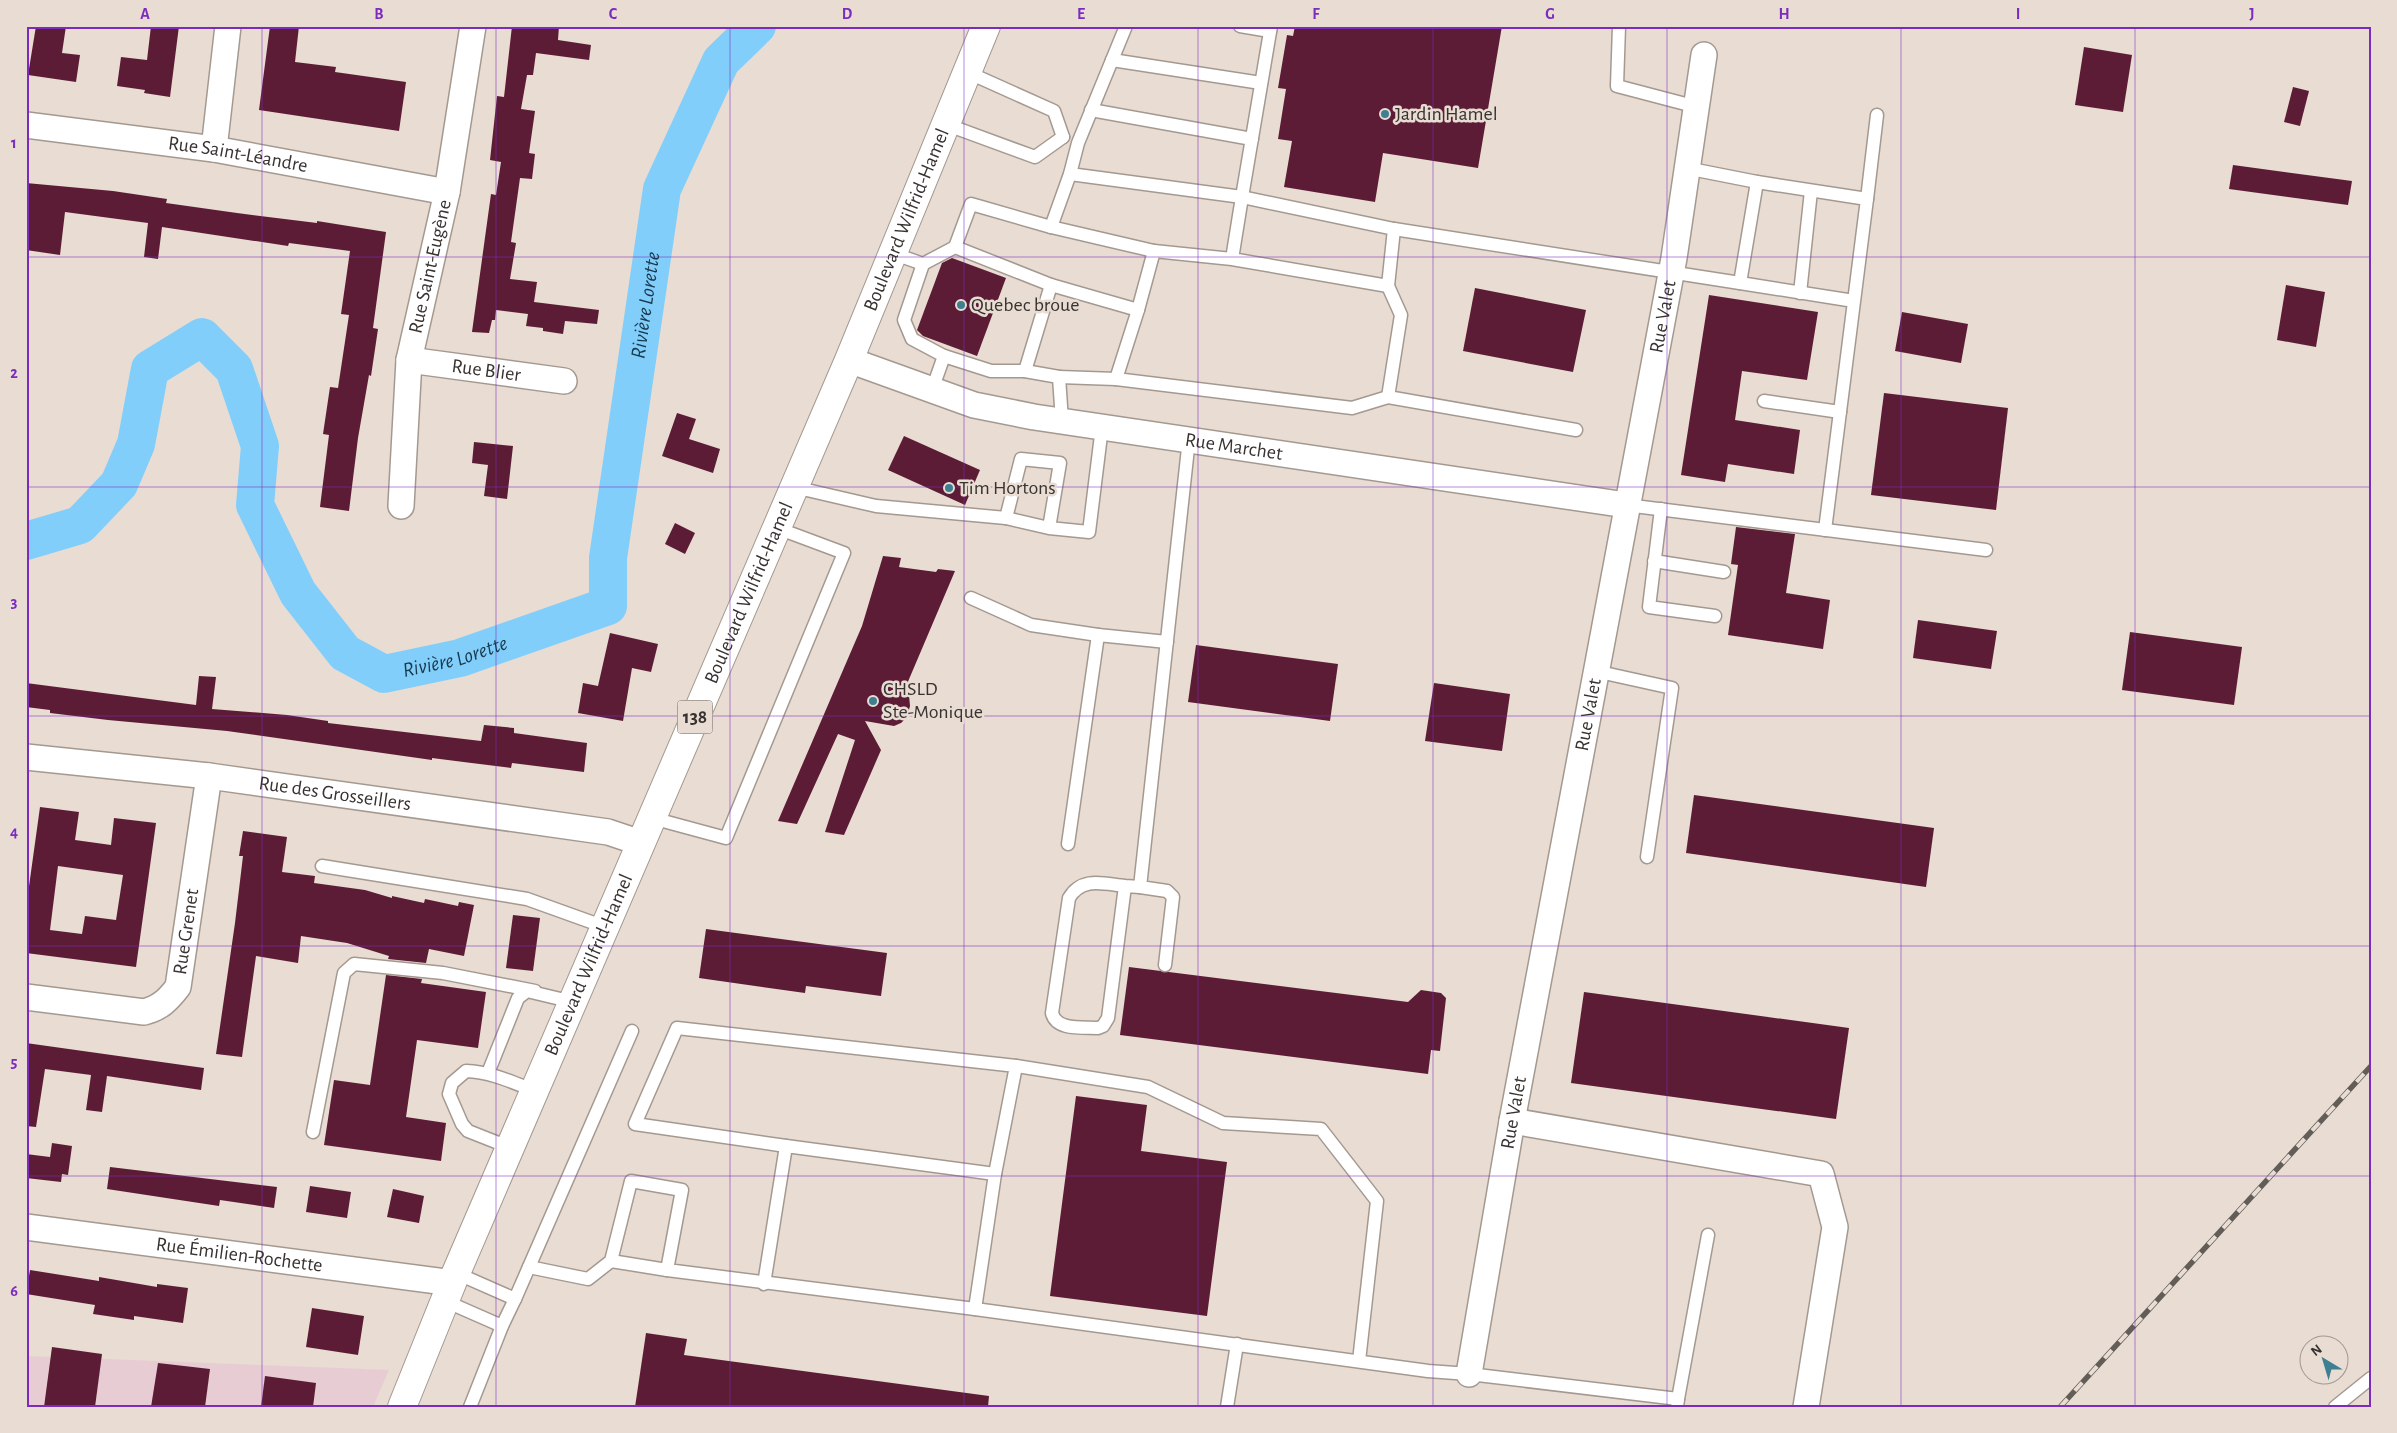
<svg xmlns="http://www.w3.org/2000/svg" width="2397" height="1433" font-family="'Alegreya Sans',sans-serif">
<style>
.commercial{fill:#e7cdd3}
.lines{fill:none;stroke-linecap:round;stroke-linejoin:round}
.river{stroke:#82cefb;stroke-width:38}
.building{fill:#5d1c36;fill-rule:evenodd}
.service-casing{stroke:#a49990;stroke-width:15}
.minor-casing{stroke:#a49990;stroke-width:28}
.primary-casing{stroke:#a49990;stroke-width:30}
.service{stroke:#fff;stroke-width:12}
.minor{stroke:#fff;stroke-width:25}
.primary{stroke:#fff;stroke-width:28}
.rail-casing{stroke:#635d58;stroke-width:5.5}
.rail{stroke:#e8dcd3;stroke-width:4;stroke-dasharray:11;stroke-linecap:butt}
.grid{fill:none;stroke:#7b2cbf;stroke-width:1;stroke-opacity:0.55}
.poi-dot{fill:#3e7f92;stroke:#e8dcd3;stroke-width:2}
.labels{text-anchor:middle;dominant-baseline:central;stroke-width:5;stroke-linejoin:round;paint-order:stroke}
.shield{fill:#e8dcd3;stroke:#6d6661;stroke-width:1}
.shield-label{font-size:19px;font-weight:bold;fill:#383330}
.poi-label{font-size:20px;fill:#383330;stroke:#e8dcd3;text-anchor:start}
.street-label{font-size:20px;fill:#383330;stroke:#e8dcd3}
.water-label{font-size:21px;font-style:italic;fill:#17394c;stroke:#e8dcd3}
.neatline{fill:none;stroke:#7b2cbf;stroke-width:2}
.grid-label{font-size:16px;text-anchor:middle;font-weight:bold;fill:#7b2cbf}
</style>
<rect width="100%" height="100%" fill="#e8dcd3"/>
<path class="commercial" d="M26 1356 389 1370 373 1407H26Z"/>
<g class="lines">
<path class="river" id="s1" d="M26 541 80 525 119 484 136 444 150 369 202 337 234 369 260 446 255 505 298 593 345 653 384 674 460 658 608 606V558L662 189 721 61 757 26"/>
</g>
<g class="building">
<path d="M36 26H66L62 53 80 55 76 82 28 75Z"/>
<path d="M151 26H179L170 97 144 93 145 90 117 86 121 57 147 60Z"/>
<path d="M270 26H299L295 62 336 67 335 72 406 82 399 131 259 110Z"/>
<path d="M512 26H559L558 40 591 45 589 60 536 53 533 75H527L521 109 535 111 529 153 535 154 532 179 520 178 511 242 516 243 510 279 537 282 534 302 599 310 597 324 565 321 563 334 543 331V328L526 326 528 314 496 310 495 320H492L489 333 472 332 491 194 496 195 501 162 490 160 497 96 504 97Z"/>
<path d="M1295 26H1502L1478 168 1383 153 1375 202 1284 187 1292 141 1278 139 1286 89 1278 88 1287 35 1293 36Z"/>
<path d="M2084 47 2132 55 2123 112 2075 105Z"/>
<path d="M2293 87 2309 91 2300 126 2284 122Z"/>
<path d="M2233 165 2352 181 2348 205 2229 189Z"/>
<path d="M26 183 113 191 167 199 166 203 237 213 317 223V221L386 232 373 328 378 329 371 376 369 375 358 438 349 511 320 507 329 435 323 434 330 387 338 388 349 315 341 314 350 251 289 243 288 246 162 227 158 259 144 257 148 223 65 212 60 255 26 250Z"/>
<path d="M952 258 1006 278 977 356 923 336 917 330 942 263Z"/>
<path d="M2286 285 2325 292 2316 347 2277 340Z"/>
<path d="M1475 288 1586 310 1573 372 1463 351Z"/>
<path d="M1709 295 1818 312 1807 380 1742 371 1735 420 1800 430 1794 474 1728 464 1725 482 1681 475Z"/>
<path d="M1902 312 1968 324 1961 363 1895 351Z"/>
<path d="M1884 393 2008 408 1996 510 1871 495Z"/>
<path d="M677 413 696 419 689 439 720 449 713 473 662 456Z"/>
<path d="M904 436 980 470 965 505 888 470Z"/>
<path d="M474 442 513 446 507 499 484 496 488 465 472 463Z"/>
<path d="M675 523 695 533 685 554 665 544Z"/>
<path d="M1736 527 1795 534 1786 593 1830 600 1823 649 1728 635 1738 565 1731 564Z"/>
<path d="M883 556 901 558 899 567 936 572 938 569 955 571 904 691 909 695 910 706 907 717 901 723 894 726 865 721 881 750 844 835 825 832 855 740 838 734 797 824 778 821 862 626Z"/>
<path d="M1918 620 1997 631 1991 669 1913 658Z"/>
<path d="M2130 632 2242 647 2234 705 2122 690Z"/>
<path d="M610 633 658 644 651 672 632 668 623 721 578 713 583 683 598 686Z"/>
<path d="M1196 645 1338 664 1330 721 1188 702Z"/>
<path d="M199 676 216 677 212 709 287 715 328 721V723L481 741 484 725 514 728V733L587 743 584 772 512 763 511 768 432 758V760L227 731 108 720 50 713V710L26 707V683L196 705Z"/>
<path d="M1434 683 1510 694 1502 751 1425 741Z"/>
<path d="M1694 795 1934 828 1926 887 1686 853Z"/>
<path d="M40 807 79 812 75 840 111 845 114 818 156 823 136 967 26 953V908ZM58 866 123 875 116 920 85 916 82 934 50 930Z"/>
<path d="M243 831 287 837 282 872 315 876 314 883 365 890 392 898V896L424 903 425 899 458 906 459 902 474 905 464 956 429 949 426 963 388 959 389 956 347 943 301 936 298 963 256 956 242 1057 216 1054 235 923 243 856H239Z"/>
<path d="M513 915 540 918 533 971 506 968Z"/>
<path d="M706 929 887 953 881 996 806 986 805 993 699 978Z"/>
<path d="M1129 967 1408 1002 1421 990 1441 993 1446 998 1440 1051 1431 1050 1428 1074 1120 1035Z"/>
<path d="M386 975 422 979 421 983 486 992 478 1048 417 1040 406 1117 446 1123 441 1161 324 1145 334 1080 370 1085Z"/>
<path d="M1584 992 1849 1028 1836 1119 1571 1083Z"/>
<path d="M26 1043 204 1068 201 1090 107 1076 102 1112 86 1110 91 1075 45 1069 36 1127 26 1126Z"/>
<path d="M1076 1096 1147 1105 1141 1151 1227 1162 1207 1316 1050 1296Z"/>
<path d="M52 1143 72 1146 68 1175 62 1174 61 1182 26 1178V1154L50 1157Z"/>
<path d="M110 1167 277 1187 274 1208 220 1200 219 1206 107 1189Z"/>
<path d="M310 1186 351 1192 347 1218 306 1212Z"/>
<path d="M393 1189 424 1196 419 1223 387 1217Z"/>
<path d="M30 1270 99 1281V1277L157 1287V1284L188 1288 183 1323 134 1316V1320L93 1314 95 1305 26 1294Z"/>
<path d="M312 1308 364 1316 358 1355 306 1347Z"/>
<path d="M646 1333 687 1339 684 1355 989 1396 988 1407H635Z"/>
<path d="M52 1347 102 1354 95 1407H44Z"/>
<path d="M158 1363 210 1369 205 1407H151Z"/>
<path d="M265 1376 316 1383 313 1407H261Z"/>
</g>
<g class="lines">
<defs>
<g id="service">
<path d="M1126 26 1078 143 1070 174 1242 197 1271 26"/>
<path d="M1240 26 1270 31"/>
<path d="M1619 26 1617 86 1697 107"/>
<path d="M1112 60 1261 83"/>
<path d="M967 72 1054 111 1063 137"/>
<path d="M1091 110 1252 139"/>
<path d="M945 124 1035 157 1063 137"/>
<path d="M1686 168 1757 182"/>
<path d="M1867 199 1877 115"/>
<path d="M1051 227 1154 251 1138 310 1116 379 1059 377"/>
<path d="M1394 229 1740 283"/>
<path d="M1154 251 1232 259 1242 197 1394 229 1388 286 1232 259"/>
<path d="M892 253 923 264 955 247 971 204 1051 227 1070 174"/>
<path d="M923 264 904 320 912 339 944 356 932 390"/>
<path d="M1051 285 1138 310"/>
<path d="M1388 286 1401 315 1388 397 1576 430"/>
<path d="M1800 293 1811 191"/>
<path d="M944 356 991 371H1025L1051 285 955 247"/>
<path d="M1025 371 1059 377 1062 421"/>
<path d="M1116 379 1352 408 1388 397"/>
<path d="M1764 401 1840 412"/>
<path d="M794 487 876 506 1006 518"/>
<path d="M1626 505 1986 550"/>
<path d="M1661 509 1649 607 1715 616"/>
<path d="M1049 528 1006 518 1021 459 1060 463 1049 528 1089 532 1102 427"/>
<path d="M1825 530 1867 199 1757 182 1740 283 1854 301"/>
<path d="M1654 561 1724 572"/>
<path d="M971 598 1031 625 1098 635"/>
<path d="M1595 671 1672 688 1647 857"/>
<path d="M652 818 726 838 844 553 777 528"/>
<path d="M1068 844 1098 635 1167 642"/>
<path d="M322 866 527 899 605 927"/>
<path d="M1125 886C1104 884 1082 876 1069 898L1052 1013C1056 1031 1083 1027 1098 1028L1103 1026 1108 1018 1125 886 1140 887"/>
<path d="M1165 965 1173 897 1167 891 1140 887 1189 439"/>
<path d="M1016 1066 1148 1087 1223 1123 1321 1129 1377 1201 1359 1361"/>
<path d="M488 1073 518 998 527 991 573 1002"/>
<path d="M313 1132 344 973 354 964 443 973 535 991"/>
<path d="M786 1146 635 1124 677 1028 1016 1066 995 1174"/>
<path d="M511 1148 468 1131 462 1124 449 1094 452 1083 466 1071C491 1072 512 1082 535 1091"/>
<path d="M611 1261 667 1270"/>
<path d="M529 1267 588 1279 611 1261 631 1181 682 1190 667 1270 975 1309 1428 1371 1469 1374 1678 1399 1677 1407"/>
<path d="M764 1284 786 1146 995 1174 975 1309"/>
<path d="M515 1299 632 1031"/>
<path d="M445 1301 502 1326 515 1299 456 1273"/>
<path d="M1678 1399 1708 1235"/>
<path d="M470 1407 502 1326"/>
<path d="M1227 1407 1237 1344"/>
<path d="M2335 1407 2371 1378"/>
</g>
<g id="minor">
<path id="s2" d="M26 125 214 149 447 192"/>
<path d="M214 149 228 26"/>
<path id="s3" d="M409 360 564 381"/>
<path id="s4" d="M849 360 974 405 1034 417 1626 505"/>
<path id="s5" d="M401 506 409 360 447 192 473 26"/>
<path id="s6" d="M26 757 209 776 608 832 641 843"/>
<path id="s7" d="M26 997 144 1012C160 1008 168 1000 178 987L209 776"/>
<path d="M1512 1121 1821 1174 1835 1227 1806 1407"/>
<path id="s8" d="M26 1227 453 1283"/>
<path id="s9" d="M1469 1374 1512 1121 1674 258 1704 55"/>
</g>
<g id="primary">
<path id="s10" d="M402 1407 456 1273 849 360 986 26"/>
</g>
</defs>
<use href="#service" class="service-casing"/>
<use href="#minor" class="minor-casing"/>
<use href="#primary" class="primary-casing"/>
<use href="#service" class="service"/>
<use href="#minor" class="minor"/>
<use href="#primary" class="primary"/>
<defs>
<path id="rail" d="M2060 1407 2371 1066"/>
</defs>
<use href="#rail" class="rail-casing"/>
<use href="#rail" class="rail"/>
</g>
<path class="grid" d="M262 26V1407M496 26V1407M730 26V1407M964 26V1407M1198 26V1407M1433 26V1407M1667 26V1407M1901 26V1407M2135 26V1407M26 257H2371M26 487H2371M26 716H2371M26 946H2371M26 1176H2371"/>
<g class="poi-dot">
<circle cx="1385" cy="114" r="5"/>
<circle cx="961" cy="305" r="5"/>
<circle cx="949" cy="488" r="5"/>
<circle cx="873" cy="701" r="5"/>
</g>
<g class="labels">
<rect class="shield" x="677.5" y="700.5" width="35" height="33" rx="4"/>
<g class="shield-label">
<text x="695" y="717">138</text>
</g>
<g class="poi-label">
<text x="1395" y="114">Jardin Hamel</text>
<text x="971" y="305">Quebec broue</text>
<text x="959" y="488">Tim Hortons</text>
<text x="883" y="689">CHSLD<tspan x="883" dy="23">Ste-Monique</tspan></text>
</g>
<g class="street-label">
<text stroke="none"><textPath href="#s2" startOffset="214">Rue Saint-Léandre</textPath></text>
<text stroke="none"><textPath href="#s10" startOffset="1290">Boulevard Wilfrid-Hamel</textPath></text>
<text stroke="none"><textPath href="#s5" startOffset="242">Rue Saint-Eugène</textPath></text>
<text stroke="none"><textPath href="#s9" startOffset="1075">Rue Valet</textPath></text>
<text stroke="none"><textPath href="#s3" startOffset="78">Rue Blier</textPath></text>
<text stroke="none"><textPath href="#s4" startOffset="396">Rue Marchet</textPath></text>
<text stroke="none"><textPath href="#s10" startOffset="885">Boulevard Wilfrid-Hamel</textPath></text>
<text stroke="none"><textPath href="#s9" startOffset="670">Rue Valet</textPath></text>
<text stroke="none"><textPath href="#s6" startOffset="311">Rue des Grosseillers</textPath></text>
<text stroke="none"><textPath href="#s7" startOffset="218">Rue Grenet</textPath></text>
<text stroke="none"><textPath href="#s10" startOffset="480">Boulevard Wilfrid-Hamel</textPath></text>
<text stroke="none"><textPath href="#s9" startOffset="265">Rue Valet</textPath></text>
<text stroke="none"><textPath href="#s8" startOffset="215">Rue Émilien-Rochette</textPath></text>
</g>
<g class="water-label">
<text stroke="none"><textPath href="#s1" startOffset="1236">Rivière Lorette</textPath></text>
<text stroke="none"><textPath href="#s1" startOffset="771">Rivière Lorette</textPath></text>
</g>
</g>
<rect width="2397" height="1433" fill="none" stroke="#e8dcd3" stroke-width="55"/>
<g transform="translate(2324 1360) rotate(322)"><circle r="24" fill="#e8dcd3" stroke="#a29892"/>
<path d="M0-4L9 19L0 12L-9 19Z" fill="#3e7f92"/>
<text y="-8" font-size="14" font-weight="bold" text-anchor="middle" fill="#383330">N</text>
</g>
<rect x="28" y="28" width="2342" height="1378" class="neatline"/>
<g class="grid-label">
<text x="145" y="19">A</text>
<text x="379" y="19">B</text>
<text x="613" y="19">C</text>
<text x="847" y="19">D</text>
<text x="1081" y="19">E</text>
<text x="1316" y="19">F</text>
<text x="1550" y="19">G</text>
<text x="1784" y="19">H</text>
<text x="2018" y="19">I</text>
<text x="2252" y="19">J</text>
<text x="14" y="148">1</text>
<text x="14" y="378">2</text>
<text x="14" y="607">3</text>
<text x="14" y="837">4</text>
<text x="14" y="1067">5</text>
<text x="14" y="1296">6</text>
</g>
</svg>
